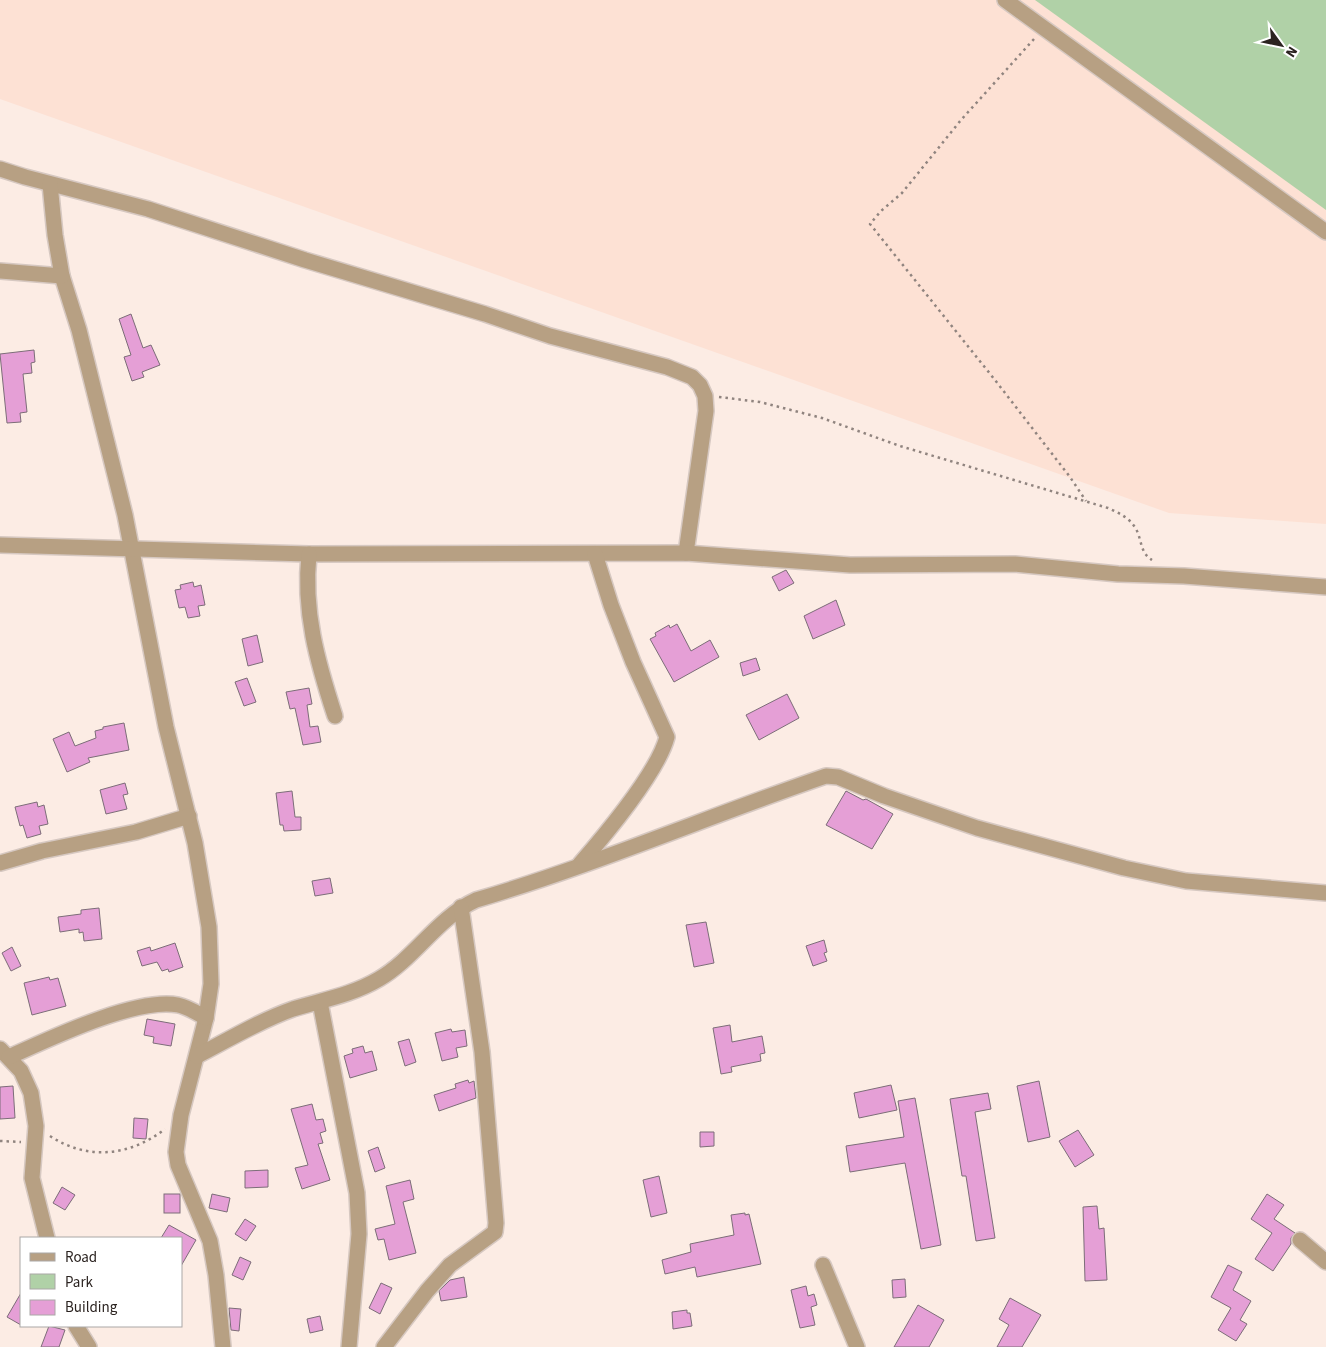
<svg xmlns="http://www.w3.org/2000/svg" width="1326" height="1347" font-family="'Source Sans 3',sans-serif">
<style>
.built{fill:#fde1d4}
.green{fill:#b0d1a7}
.building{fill:#e59fd6;stroke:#7c6d78}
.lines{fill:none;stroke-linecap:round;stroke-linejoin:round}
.minor-casing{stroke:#d6c8c1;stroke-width:18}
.path{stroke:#90847f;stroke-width:2.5;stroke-dasharray:2.5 4;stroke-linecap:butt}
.minor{stroke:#b7a083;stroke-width:15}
</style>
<rect width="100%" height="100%" fill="#fcece4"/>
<path class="built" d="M0 0H1326V524L1169 513 0 99Z"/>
<path class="green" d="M1035 0H1326V210Z"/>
<g class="building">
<path d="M131 314 143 348 151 345 160 365 142 372 144 377 132 381 124 357 131 355 119 319Z"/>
<path d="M34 350 35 362 31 363 32 373 23 374 27 412 20 413 21 422 7 423 0 354Z"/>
<path d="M786 570 794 583 779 591 772 577Z"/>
<path d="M193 582 194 587 201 585 205 605 198 606 200 616 188 618 185 607 179 608 175 590 181 589 180 585Z"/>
<path d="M836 600 845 625 813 639 804 616Z"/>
<path d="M677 624 691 651 710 640 719 657 674 682 650 639 656 636 655 633 669 625 670 628Z"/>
<path d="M257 635 263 662 248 666 242 639Z"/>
<path d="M756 658 760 670 743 676 740 663Z"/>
<path d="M247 678 256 702 244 706 235 682Z"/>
<path d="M309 688 312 704 307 705 310 727 318 726 321 742 303 745 295 708 290 709 286 692Z"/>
<path d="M787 694 799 718 759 740 746 715Z"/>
<path d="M124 723 129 750 88 758 90 762 67 772 53 739 69 732 75 746 96 738 95 731 103 729V727Z"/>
<path d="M125 783 128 794 123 795 127 809 106 814 100 790Z"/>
<path d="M292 791 295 817H301V830L284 831 283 825H280L276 793Z"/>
<path d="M846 791 863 800 866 799 893 814 872 849 826 825Z"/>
<path d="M37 802 38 807 44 805 48 824 39 826 41 834 27 838 23 825 20 826 15 807Z"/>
<path d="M330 878 333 893 315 896 312 881Z"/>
<path d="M99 908 102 939 84 941 83 932 79 933V929L60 932 58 917 81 914V910Z"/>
<path d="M706 922 714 963 694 967 686 925Z"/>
<path d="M824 940 827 952 824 953 827 961 813 966 806 946Z"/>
<path d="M175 943 183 967 169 972 168 969 162 971 157 962 142 966 137 951 150 947 151 951Z"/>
<path d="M12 947 21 966 11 971 2 953Z"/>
<path d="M49 977 50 980 58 978 66 1006 32 1015 24 983Z"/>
<path d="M147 1019 175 1024 171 1046 153 1043 154 1037 144 1035Z"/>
<path d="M730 1025 732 1042 762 1036 765 1053 760 1054 761 1061 731 1067 732 1072 721 1074 713 1028Z"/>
<path d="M451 1029 452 1032 465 1030 467 1046 456 1048 458 1057 442 1061 435 1033Z"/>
<path d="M409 1039 416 1062 405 1066 398 1042Z"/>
<path d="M363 1046 365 1053 372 1051 377 1070 350 1078 344 1056 353 1053 352 1049Z"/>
<path d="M468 1080 469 1083 474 1081 476 1098 439 1111 434 1095 456 1088 455 1084Z"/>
<path d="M1039 1081 1050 1137 1028 1142 1017 1086Z"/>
<path d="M891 1085 897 1110 859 1118 854 1093Z"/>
<path d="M13 1086 15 1118 0 1119V1087Z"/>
<path d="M988 1093 991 1109 975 1112 995 1238 976 1241 966 1176H962L950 1099Z"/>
<path d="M915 1098 941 1245 921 1249 905 1163 850 1172 846 1146 904 1137 898 1101Z"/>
<path d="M312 1104 316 1120 323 1119 326 1131 320 1133 323 1143 318 1144 330 1180 302 1189 295 1168 308 1165 291 1109Z"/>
<path d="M134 1118 148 1119 146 1139 133 1138Z"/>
<path d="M1078 1130 1094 1155 1075 1167 1059 1141Z"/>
<path d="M700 1132H714V1146L700 1147Z"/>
<path d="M378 1147 385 1168 375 1172 368 1151Z"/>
<path d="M268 1170V1187L245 1188V1171Z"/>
<path d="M659 1176 667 1213 651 1217 643 1180Z"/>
<path d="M410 1180 414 1199 403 1202 416 1253 389 1260 384 1239 378 1240 375 1229 395 1224 386 1186Z"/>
<path d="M62 1187 75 1195 65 1210 53 1203Z"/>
<rect x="164" y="1194" width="16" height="19"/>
<path d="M212 1194 230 1198 227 1212 209 1208Z"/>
<path d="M1267 1194 1284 1205 1274 1219 1295 1233 1291 1238V1244L1273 1271 1255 1259 1272 1233 1251 1219Z"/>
<path d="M1097 1206 1099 1229 1104 1228 1107 1280 1085 1281 1083 1207Z"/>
<path d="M745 1213V1215L749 1214 761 1264 697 1277 695 1267 665 1274 662 1260 691 1252 690 1244 734 1235 731 1215Z"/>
<path d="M245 1219 256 1226 246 1241 235 1234Z"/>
<path d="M169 1225 196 1240 181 1266V1238H161Z"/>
<path d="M240 1257 251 1262 243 1280 232 1275Z"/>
<path d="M1228 1265 1242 1272 1233 1290 1251 1301 1240 1320 1247 1324 1236 1341 1218 1330 1231 1308 1211 1297Z"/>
<path d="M464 1277 467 1297 441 1301 439 1291 450 1280Z"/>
<path d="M905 1279 906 1297 893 1298 892 1280Z"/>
<path d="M381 1283 392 1288 380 1314 369 1308Z"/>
<path d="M806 1286 808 1296 814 1294 817 1305 811 1307 815 1325 800 1328 791 1290Z"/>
<path d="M21 1293V1325L7 1317Z"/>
<path d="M1010 1298 1041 1315 1022 1347H997L1009 1325 999 1319Z"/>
<path d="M918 1305 944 1320 929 1347H894Z"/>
<path d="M229 1308 241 1309 239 1331 231 1330Z"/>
<path d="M687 1310V1313H690L692 1326 673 1329 672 1312Z"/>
<path d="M320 1316 323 1330 310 1333 307 1319Z"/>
<path d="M49 1326 65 1330 59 1347H41Z"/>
</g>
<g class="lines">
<defs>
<g id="minor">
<path d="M1005 0 1326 232"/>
<path d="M0 169 25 177 148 209 305 260 485 314 550 336 667 367 692 377 700 385 705 396 706 411 686 553"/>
<path d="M50 184 55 235 62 276 79 330 125 515 166 727 195 843 209 927 211 984 206 1018 181 1115 176 1152 178 1165 210 1241 216 1275 223 1347"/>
<path d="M0 271 62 276"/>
<path d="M0 545 309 554 686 553 850 565 1015 564 1118 574 1184 576 1326 587"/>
<path d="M309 554C303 611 317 661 335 716"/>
<path d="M0 863 42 851 136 832 189 816"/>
<path d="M580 864C605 835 658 772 667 737L633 662 611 605 595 554"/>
<path d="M320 1002 357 1193 359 1234 349 1347"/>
<path d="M0 1049 21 1071 31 1093 36 1126 32 1178 47 1238"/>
<path d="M197 1056C228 1040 259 1021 293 1009 322 1000 352 995 379 979 415 958 437 918 476 900 595 865 709 816 826 776L838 777 884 796 977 828 1124 868 1186 881 1326 893"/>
<path d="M9 1057C49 1039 136 997 178 1005 188 1007 197 1013 206 1018"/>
<path d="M1300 1240 1326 1262"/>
<path d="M823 1265 857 1347"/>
<path d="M76 1326 89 1347"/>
<path d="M384 1347 427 1291 450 1265 495 1232 496 1223 482 1052 461 907"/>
</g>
</defs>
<use href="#minor" class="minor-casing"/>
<g class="path">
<path d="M1034 39 961 120 902 193 881 211 870 224 995 380 1070 477 1086 501"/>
<path d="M719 397 760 402 822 418 900 446 1108 508C1119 513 1130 518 1136 529 1142 540 1140 553 1152 560"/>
<path d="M50 1136C88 1161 130 1156 165 1129"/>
<path d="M0 1141 21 1142"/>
</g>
<use href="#minor" class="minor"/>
</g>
<rect x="20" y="1237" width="162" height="90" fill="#ffffff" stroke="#aaa7a6"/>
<rect x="30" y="1253" width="25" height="8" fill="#b7a083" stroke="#aaa7a6"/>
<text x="65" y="1262" font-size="15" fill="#2b2320">Road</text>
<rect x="30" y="1274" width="25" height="15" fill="#b0d1a7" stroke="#aaa7a6"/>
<text x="65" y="1287" font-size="15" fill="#2b2320">Park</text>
<rect x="30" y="1300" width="25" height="15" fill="#e59fd6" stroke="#aaa7a6"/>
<text x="65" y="1312" font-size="15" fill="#2b2320">Building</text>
<g transform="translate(1281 45) rotate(123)" stroke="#ffffff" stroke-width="4" paint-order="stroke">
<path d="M0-4L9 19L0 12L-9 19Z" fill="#2b2320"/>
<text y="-8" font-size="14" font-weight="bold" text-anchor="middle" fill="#2b2320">N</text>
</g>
</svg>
